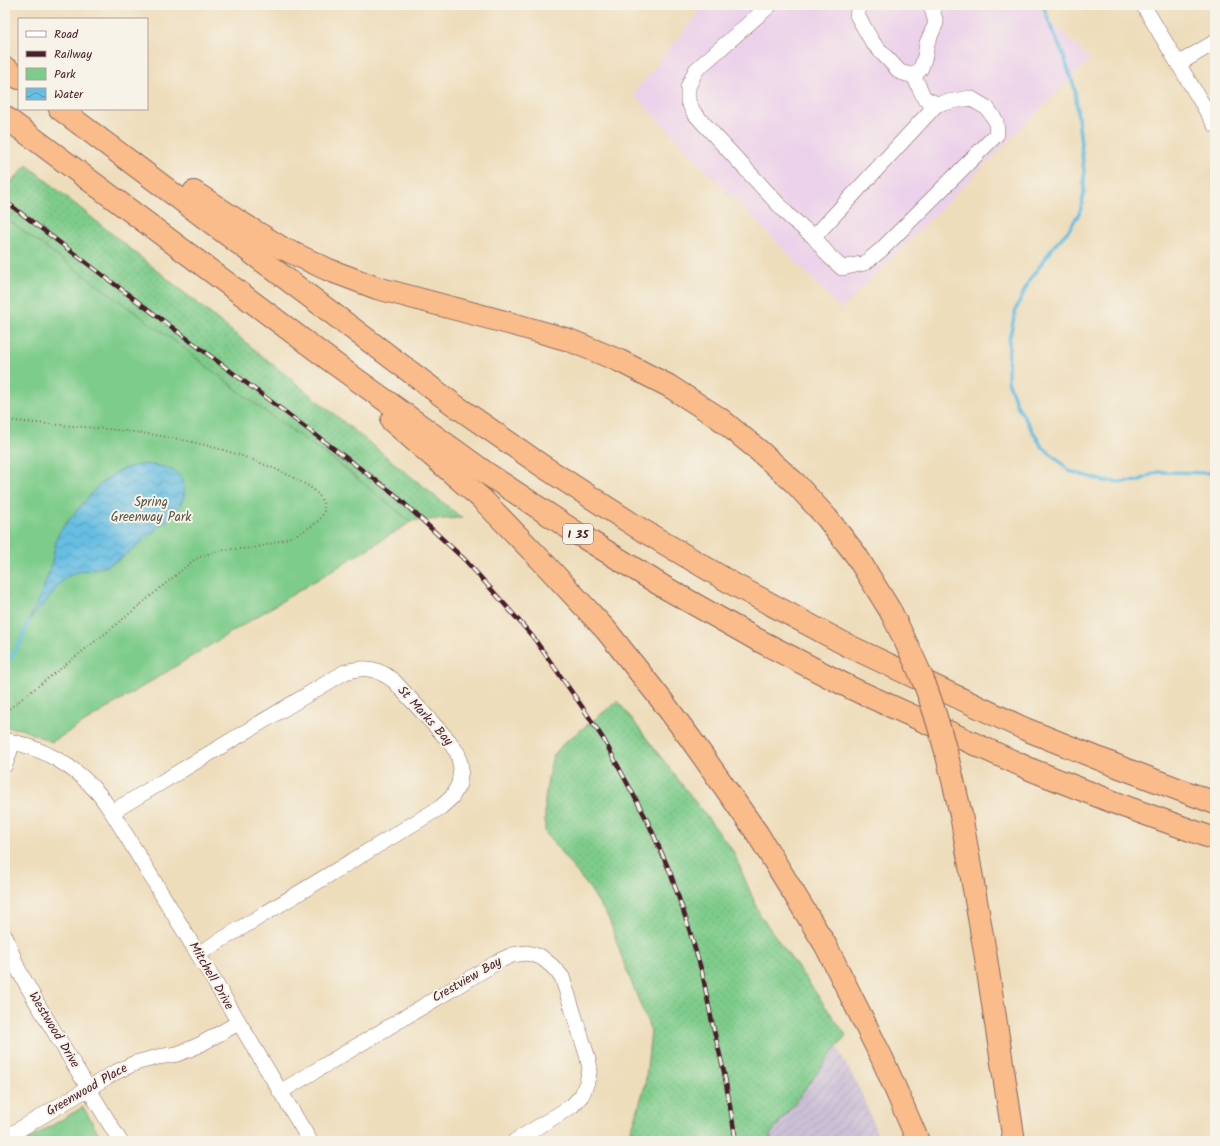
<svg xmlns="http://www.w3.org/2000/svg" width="1220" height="1146" font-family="Kalam,sans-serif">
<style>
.built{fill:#ecd1ea}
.industrial{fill:url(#industrial-furrows)}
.grass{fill:url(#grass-dots);stroke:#64765b}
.green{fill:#7ecc8b;stroke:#64765b}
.water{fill:url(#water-waves);stroke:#586e87}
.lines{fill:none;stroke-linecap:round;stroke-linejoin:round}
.stream{stroke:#66bee3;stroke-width:3.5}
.minor-casing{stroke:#83625d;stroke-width:16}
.highway-casing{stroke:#83625d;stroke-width:24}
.path{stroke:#83625d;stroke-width:2;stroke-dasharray:1 3;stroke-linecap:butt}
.minor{stroke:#fff;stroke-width:15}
.highway{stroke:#f9bc8a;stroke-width:22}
.rail-casing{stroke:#4a1f2b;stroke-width:4.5}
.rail{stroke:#f7f3e8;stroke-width:3;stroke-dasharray:9;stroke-linecap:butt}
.highway-bridge-casing{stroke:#83625d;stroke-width:24;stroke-linecap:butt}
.highway-bridge{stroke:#f9bc8a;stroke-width:22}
.labels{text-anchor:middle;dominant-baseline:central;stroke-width:4;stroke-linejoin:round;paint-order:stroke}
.shield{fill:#f7f3e8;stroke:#7e5f64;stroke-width:1}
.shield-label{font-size:12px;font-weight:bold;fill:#4a1f2b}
.park-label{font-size:13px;fill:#5a5348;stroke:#f7f3e8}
.street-label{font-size:13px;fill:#4a1f2b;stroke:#f7f3e8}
</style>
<defs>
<pattern id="industrial-furrows" width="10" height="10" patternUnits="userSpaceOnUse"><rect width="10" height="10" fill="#cbbfd5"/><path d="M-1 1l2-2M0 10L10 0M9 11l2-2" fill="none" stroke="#b0a4b7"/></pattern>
<pattern id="grass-dots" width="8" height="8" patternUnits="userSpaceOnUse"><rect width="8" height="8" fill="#7ecc8b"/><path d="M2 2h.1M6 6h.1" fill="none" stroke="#6eaf78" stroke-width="1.8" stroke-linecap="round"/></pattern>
<pattern id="water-waves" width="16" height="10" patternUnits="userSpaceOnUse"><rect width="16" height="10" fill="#66bee3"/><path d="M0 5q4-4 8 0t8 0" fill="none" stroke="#569ab8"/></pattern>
</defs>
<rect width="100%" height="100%" fill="#f7f3e8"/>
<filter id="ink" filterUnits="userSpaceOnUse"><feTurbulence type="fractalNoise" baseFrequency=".025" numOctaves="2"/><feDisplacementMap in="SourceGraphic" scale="8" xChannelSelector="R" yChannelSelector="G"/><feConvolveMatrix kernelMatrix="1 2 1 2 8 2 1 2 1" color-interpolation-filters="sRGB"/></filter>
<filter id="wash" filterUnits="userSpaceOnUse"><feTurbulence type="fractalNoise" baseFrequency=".012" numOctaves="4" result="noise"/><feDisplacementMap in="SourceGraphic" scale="16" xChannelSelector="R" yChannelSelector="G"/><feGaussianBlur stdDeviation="0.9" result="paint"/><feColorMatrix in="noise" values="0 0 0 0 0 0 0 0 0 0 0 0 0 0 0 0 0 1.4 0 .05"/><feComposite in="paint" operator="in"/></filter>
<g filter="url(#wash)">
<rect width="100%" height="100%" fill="#edb"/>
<path class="built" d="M705 5H1034L1090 59 841 309 633 94Z"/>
<path class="industrial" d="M746 892 797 973 861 1092 880 1141H720Z"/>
<g class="grass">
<path d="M27 165 462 518 405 521 5 224V189Z"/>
<path d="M618 701 733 851 760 915 846 1035 770 1135 771 1141H625L634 1123 645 1085 651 1031 623 961 609 919 590 889 545 832V799L549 773 553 756 564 743Z"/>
</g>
<g class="green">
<path d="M5 218 173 340 267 413 338 463 411 522 52 742 21 729 5 727Z"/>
<path d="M83 1107 103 1141H26Z"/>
</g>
<path class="water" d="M148 464C163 467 177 467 183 483 191 505 162 525 147 537 135 547 124 557 111 564 97 571 80 568 67 577 58 584 53 593 46 602 40 609 34 614 29 620 38 602 45 585 51 566 54 555 54 543 59 533 65 524 73 515 80 507 101 482 113 467 148 464Z"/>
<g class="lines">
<g class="stream">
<path d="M1043 5 1052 30 1063 54 1075 90 1084 172V194L1080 212 1068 231 1054 246 1029 281 1016 309 1009 340 1008 381 1017 405 1042 447 1056 458 1069 471 1104 481 1121 482 1138 481 1157 472 1215 473"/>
<path d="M5 665C18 649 22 639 29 620"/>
</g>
</g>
</g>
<g filter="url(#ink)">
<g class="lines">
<defs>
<g id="minor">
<path d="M770 5 696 70 688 87V101L694 113 790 217 814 237 829 256 842 268 865 263 881 250 997 134 996 121 987 108 970 98 937 104 924 98 914 76"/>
<path d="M860 5 857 15 873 43 900 72 914 76"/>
<path d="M1143 5 1215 125"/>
<path d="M1178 64 1215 42"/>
<path d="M914 76 921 68 925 56 927 43 936 23 931 5"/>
<path d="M814 237 937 104"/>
<path d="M5 740C40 747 74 765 97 792 103 798 107 806 112 812L198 954 310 1141"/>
<path d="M5 765 13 742"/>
<path d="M112 812 345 672C366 666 376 668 393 680L449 741 458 754 461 768 459 784 452 797 441 807 198 954"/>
<path d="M5 936 18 969 37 1003 120 1141"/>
<path d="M280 1092 499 961 512 955 527 953 541 957 552 966 562 977 587 1055 590 1068 587 1082 582 1095 572 1106 515 1141"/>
<path d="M5 1138 114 1073 135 1063 158 1057 177 1054 190 1049 201 1044 238 1023"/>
</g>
<g id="highway">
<path d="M5 68 19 78"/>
<path d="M60 109 453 404 544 467 637 527 733 584 847 645 1025 729 1122 768 1215 803"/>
<path d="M5 117 335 364 486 473 575 532 664 587 756 639 853 689 1032 770 1126 807 1215 839"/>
<path d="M194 192 238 221 282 248 329 270 377 288 516 325 569 340 620 361 669 386 719 418 757 449 796 484 827 518 856 555 891 612"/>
<path d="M392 421 482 499 542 561 606 630 660 698 690 738 757 833 826 946 882 1058 918 1141"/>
<path d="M961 815 985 952 1014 1141"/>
</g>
</defs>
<use href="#minor" class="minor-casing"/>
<use href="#highway" class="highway-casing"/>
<path class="path" d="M5 420C92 429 175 429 258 462 276 469 294 477 310 487 322 496 331 510 317 522 304 534 270 545 253 548 246 549 239 549 232 549 218 550 206 554 194 560L111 629 5 712"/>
<use href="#minor" class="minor"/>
<use href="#highway" class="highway"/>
<defs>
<path id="rail" d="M5 201 105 277 393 493 465 560 500 599 533 637 583 708 604 740 647 820 670 872 687 922 702 972 712 1022 724 1072 736 1141"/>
</defs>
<use href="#rail" class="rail-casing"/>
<use href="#rail" class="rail"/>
<defs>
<path id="highway-bridge" d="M891 612C903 636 915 660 925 685 941 727 951 771 961 815"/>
</defs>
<use href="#highway-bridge" class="highway-bridge-casing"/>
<use href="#highway-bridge" class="highway-bridge"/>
</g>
</g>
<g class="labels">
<rect class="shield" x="563" y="524" width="30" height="20" rx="3"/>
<g class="shield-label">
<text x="578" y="534">I 35</text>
</g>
<g class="park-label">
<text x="151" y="502">Spring<tspan x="151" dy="15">Greenway Park</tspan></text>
</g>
<g class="street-label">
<text transform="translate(425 716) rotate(48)">St Marks Bay</text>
<text transform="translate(211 976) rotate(60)">Mitchell Drive</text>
<text transform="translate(467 980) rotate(-30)">Crestview Bay</text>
<text transform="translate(54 1030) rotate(59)">Westwood Drive</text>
<text transform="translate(87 1090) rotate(-30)">Greenwood Place</text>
</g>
</g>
<rect width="1220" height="1146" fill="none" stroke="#f7f3e8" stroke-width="20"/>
<rect x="18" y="18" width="130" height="92" fill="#f7f3e8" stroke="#b29e9c"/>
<rect x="26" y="31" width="20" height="6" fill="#ffffff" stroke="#b29e9c"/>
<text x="54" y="38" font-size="12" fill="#4a1f2b">Road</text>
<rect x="26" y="51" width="20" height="6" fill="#4a1f2b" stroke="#b29e9c"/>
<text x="54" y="58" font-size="12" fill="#4a1f2b">Railway</text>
<rect x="26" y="68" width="20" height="12" fill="#7ecc8b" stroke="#b29e9c"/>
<text x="54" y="78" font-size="12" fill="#4a1f2b">Park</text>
<rect x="26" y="88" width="20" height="12" fill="url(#water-waves)" stroke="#b29e9c"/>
<text x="54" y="98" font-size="12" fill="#4a1f2b">Water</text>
</svg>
